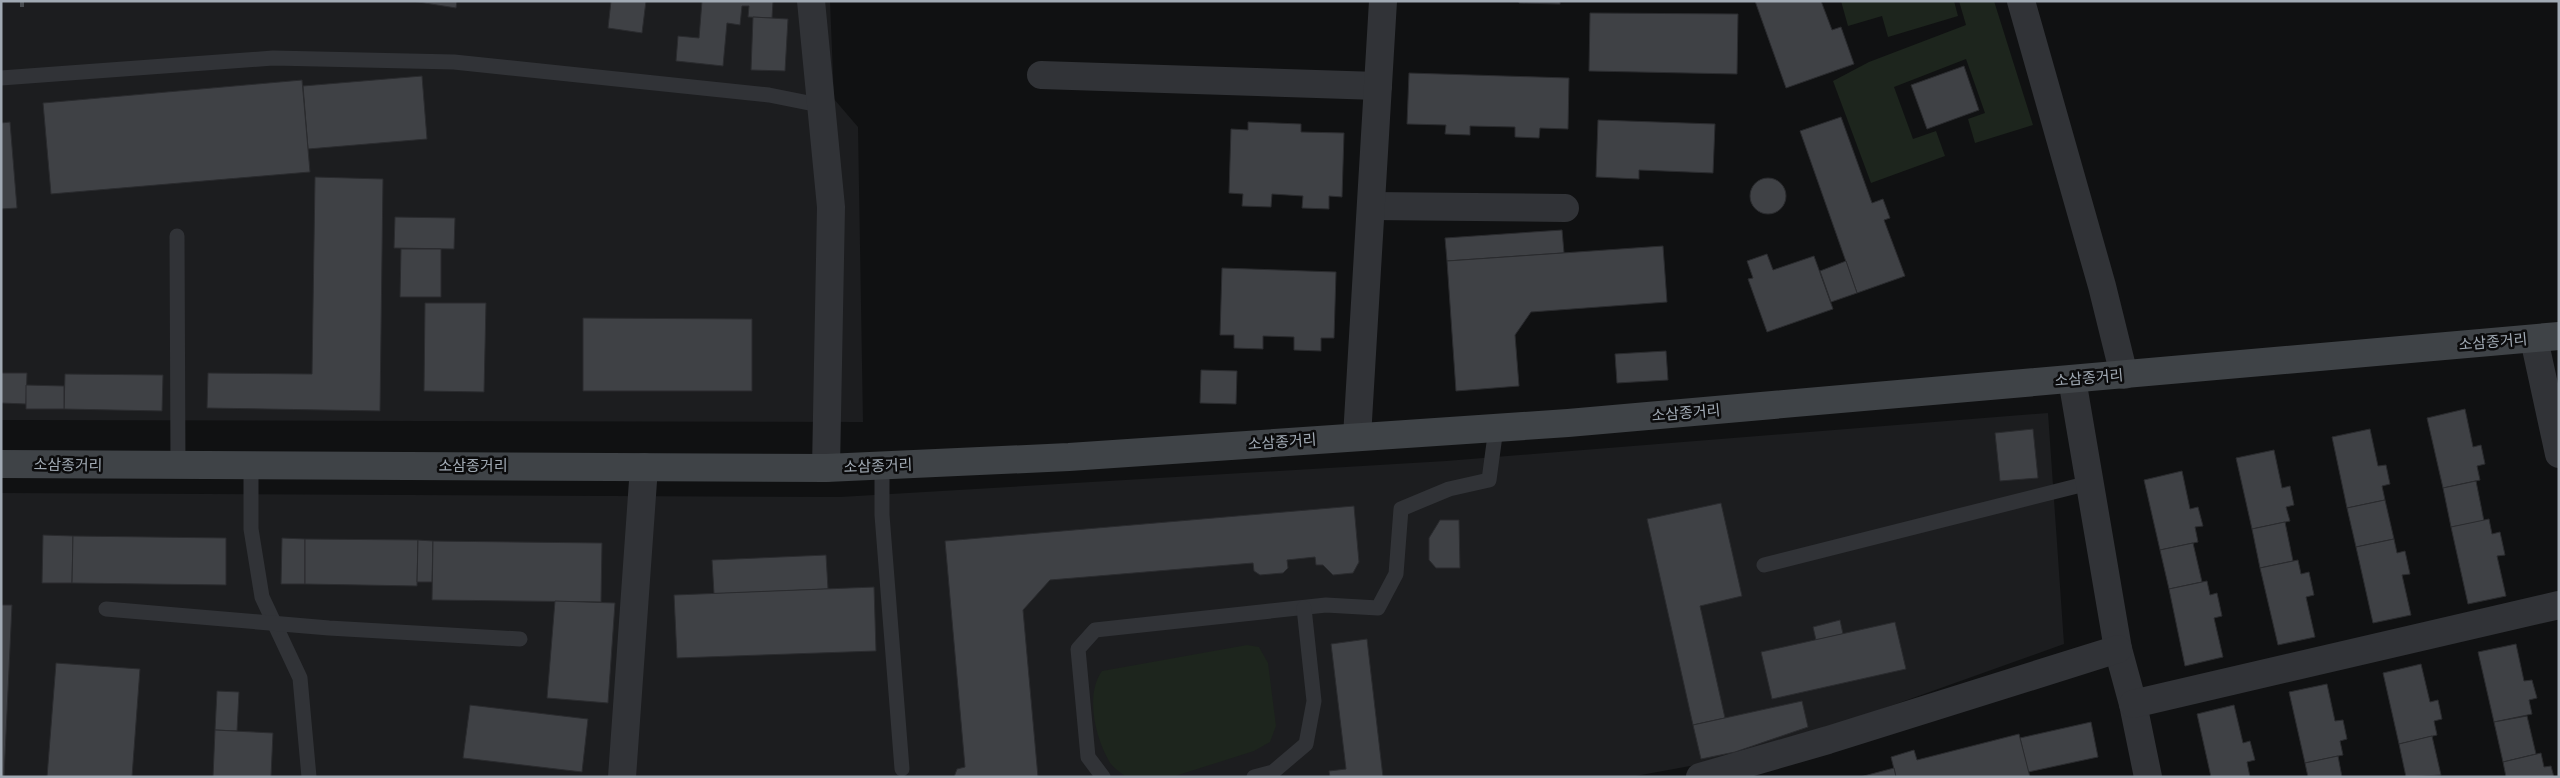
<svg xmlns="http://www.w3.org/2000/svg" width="2560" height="778" font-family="'Roboto Condensed','Noto Sans KR',sans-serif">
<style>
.built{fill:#1c1d1f}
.green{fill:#1d251d}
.building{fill:#3f4145;stroke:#2a2b2e}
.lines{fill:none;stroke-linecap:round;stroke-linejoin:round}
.lane{stroke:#313337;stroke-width:15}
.street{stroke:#313337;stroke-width:28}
.secondary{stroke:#3f4347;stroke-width:28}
.rail{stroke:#484c50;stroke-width:4;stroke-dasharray:6 5;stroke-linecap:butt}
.labels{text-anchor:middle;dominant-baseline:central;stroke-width:5;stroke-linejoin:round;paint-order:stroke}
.street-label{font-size:15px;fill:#a1aab4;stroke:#0c0c0d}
</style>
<rect width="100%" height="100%" fill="#101112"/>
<g class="built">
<path d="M1 1H830L834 99 858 127 863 422 1 420Z"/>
<path d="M2048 413 2064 644 1812 734 1723 760 1630 777H1V493L840 497 1446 461Z"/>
</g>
<g class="green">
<path d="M1841 1H1954L1958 16 1888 37 1882 16 1848 26Z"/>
<path d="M1959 1H1994L2033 125 1975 143 1968 119 1985 113 1966 59 1894 87 1913 139 1936 131 1945 156 1871 183 1833 81 1869 62 1966 25Z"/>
<path d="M1247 645 1259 647 1268 663 1276 726 1270 742 1254 751 1172 777H1126C1120 772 1112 767 1109 761 1095 737 1085 694 1102 671Z"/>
</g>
<g class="building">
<path d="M412 1H457L456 8Z"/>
<path d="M611 1H646L642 33 608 28Z"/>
<path d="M702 1H773L772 18 748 17 749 6H742L740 25 727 23 723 66 676 61 678 36 699 38Z"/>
<path d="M1519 1H1560V4L1519 3Z"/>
<path d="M1755 1H1821L1832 30 1841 27 1854 64 1786 88Z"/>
<path d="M1590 13 1738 14 1737 74 1589 71Z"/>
<path d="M753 17 788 19 785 71 751 70Z"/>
<path d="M1964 66 1979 110 1927 129 1911 85Z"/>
<path d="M1409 73 1569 78 1568 129 1540 128 1539 138 1515 137V127L1470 126V135L1445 134 1446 125 1407 124Z"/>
<path d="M422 76 427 139 308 149 303 86Z"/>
<path d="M302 80 310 172 51 194 43 103Z"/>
<path d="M1841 117 1872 203 1883 199 1890 218 1884 220 1905 276 1857 293 1800 131Z"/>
<path d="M1598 120 1715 124 1713 173 1639 170V179L1596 177Z"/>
<path d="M10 122 17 208 1 209V123Z"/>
<path d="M1248 122 1301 124V132L1344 133 1342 197 1329 196V209L1302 208 1303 196 1272 194 1271 207 1242 206 1243 194 1229 193 1231 129 1248 130Z"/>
<path d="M315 177 383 179 380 411 207 408 208 373 312 374Z"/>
<circle cx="1768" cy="196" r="18"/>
<path d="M395 217 455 218 454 249 394 248Z"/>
<path d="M1562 230 1564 253 1447 261 1445 238Z"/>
<path d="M1663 246 1667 302 1531 312 1515 335 1519 386 1456 391 1447 261Z"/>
<path d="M401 249H441V297H400Z"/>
<path d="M1767 254 1773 270 1814 256 1833 309 1767 332 1748 279 1753 278 1747 261Z"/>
<path d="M1846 261 1857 293 1831 302 1820 271Z"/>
<path d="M1222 268 1336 272 1334 338H1321V351L1294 350V337L1263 336V349L1234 348V335H1220Z"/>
<path d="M425 303H486L484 392 424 391Z"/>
<path d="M583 318 752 319V391H583Z"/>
<path d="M1666 351 1668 380 1617 383 1615 354Z"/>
<path d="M1201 370 1237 371 1236 404 1200 403Z"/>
<path d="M1 373H27L26 404 1 403Z"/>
<path d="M65 374 163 375 162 411 64 409Z"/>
<path d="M26 385 64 386V409H26Z"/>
<path d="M2465 409 2473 447 2481 445 2485 464 2477 466 2480 480 2443 488 2427 418Z"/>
<path d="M2033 429 2038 478 2000 481 1995 433Z"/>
<path d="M2370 429 2378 466 2386 465 2390 484 2382 486 2385 500 2347 508 2332 437Z"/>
<path d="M2274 450 2282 488 2290 486 2294 505 2286 507 2290 521 2252 529 2236 458Z"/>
<path d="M2182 471 2190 509 2198 507 2203 526 2195 527 2198 542 2160 550 2144 480Z"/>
<path d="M2476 481 2484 521 2451 527 2443 488Z"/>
<path d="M2385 500 2394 539 2356 547 2347 508Z"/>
<path d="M1721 503 1742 596 1700 606 1725 718 1693 725 1647 519Z"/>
<path d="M1354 506 1359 562 1353 573 1333 575 1323 565H1316L1315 557 1287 560 1288 568 1283 573 1260 575 1254 571 1253 563 1050 580 1023 610 1038 777H954L957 769 965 767 945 541Z"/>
<path d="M2489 519 2492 534 2500 532 2505 555 2497 556 2506 596 2468 604 2451 527Z"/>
<path d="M1440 520H1459L1460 568H1436L1429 560V538Z"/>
<path d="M2285 522 2293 561 2260 568 2252 529Z"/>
<path d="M43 535 73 536 72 583H42Z"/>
<path d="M73 536 226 538V585L72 583Z"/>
<path d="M282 538 305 539V584H281Z"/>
<path d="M305 539 418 540 417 586 305 584Z"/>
<path d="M2394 539 2397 553 2405 551 2410 574 2402 575 2411 615 2373 623 2356 547Z"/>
<path d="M418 540 433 541 432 582H417Z"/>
<path d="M433 541 602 543 601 602 432 600Z"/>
<path d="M2193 543 2202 582 2169 589 2160 550Z"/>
<path d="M826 555 828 589 714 594 712 560Z"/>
<path d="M2298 560 2301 574 2309 572 2314 595 2306 597 2315 637 2278 645 2260 568Z"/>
<path d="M2207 581 2210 595 2217 593 2222 616 2214 618 2223 657 2185 666 2169 589Z"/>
<path d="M874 587 876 651 677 658 674 595Z"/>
<path d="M555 601 615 603 608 703 547 698Z"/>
<path d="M1 605H12L4 777H1Z"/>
<path d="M1840 620 1843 634 1816 640 1813 627Z"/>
<path d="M1895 622 1906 669 1772 699 1761 652Z"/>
<path d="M1367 639 1383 777H1330L1329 771 1346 769 1331 644Z"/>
<path d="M2516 644 2524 681 2532 680 2537 698 2529 700 2532 714 2494 722 2478 652Z"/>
<path d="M56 663 140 669 132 777H47Z"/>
<path d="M2421 664 2430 702 2438 700 2442 719 2434 721 2437 735 2399 744 2383 673Z"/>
<path d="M2327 684 2335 721 2343 720 2347 739 2340 741 2343 755 2305 763 2289 692Z"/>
<path d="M217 691 239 692 237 731 215 730Z"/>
<path d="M1802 701 1808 727 1735 752 1701 759 1693 725Z"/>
<path d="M470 705 588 719 582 772 463 758Z"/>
<path d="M2234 705 2243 743 2250 741 2255 760 2247 762 2250 777H2211L2197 714Z"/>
<path d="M2527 716 2536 754 2503 762 2494 722Z"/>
<path d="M2091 722 2098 757 2028 772 2020 738Z"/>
<path d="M215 730 273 733 271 777H213Z"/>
<path d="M2019 734 2030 777H1896L1891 757 1914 750 1917 760Z"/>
<path d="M2432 736 2441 775 2406 777 2399 744Z"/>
<path d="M2541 753 2544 767 2551 766 2554 777H2506L2503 762Z"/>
<path d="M2338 756 2342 777H2308L2305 763Z"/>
<path d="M1894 768 1896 777H1860Z"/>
</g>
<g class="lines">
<g class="lane">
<path d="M1 78 273 58 454 62 769 95 819 105"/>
<path d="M177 236 178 466"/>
<path d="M251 466V529L262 597 300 678 309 777"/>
<path d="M882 466V515L902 769"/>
<path d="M1764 565 2089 483"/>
<path d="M106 609 329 628 520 639"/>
<path d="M1103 777 1088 757 1078 649 1095 630 1326 605 1378 608 1396 574 1401 509 1449 489 1489 480 1496 428"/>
<path d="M1254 777 1273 772 1306 744 1314 701 1304 608"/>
</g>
<g class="street">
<path d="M811 1 831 207 826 468"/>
<path d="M2021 1 2102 286 2124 375"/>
<path d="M1041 75 1378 86"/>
<path d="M1371 206 1565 208"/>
<path d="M2534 339 2559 454"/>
<path d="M2072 379 2118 649 2133 704 2148 777"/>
<path d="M1357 437 1383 1"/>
<path d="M2133 704 2559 605"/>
<path d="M622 777 644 467"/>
<path d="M1700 777 1828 740 2118 649"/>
</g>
<path class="secondary" d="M1 464 826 468 1069 457 1568 423 2559 336"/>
<path class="rail" d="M22 1V9"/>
</g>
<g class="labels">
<g class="street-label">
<text transform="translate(2493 342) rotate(-5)">소삼종거리</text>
<text transform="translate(2089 378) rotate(-5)">소삼종거리</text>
<text transform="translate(1686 413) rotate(-5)">소삼종거리</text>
<text transform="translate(1282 442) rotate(-4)">소삼종거리</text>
<text transform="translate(68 465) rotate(1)">소삼종거리</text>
<text x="473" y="466">소삼종거리</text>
<text transform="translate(878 466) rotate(-2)">소삼종거리</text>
</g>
</g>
<rect width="2560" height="778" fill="none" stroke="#a1aab4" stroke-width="5"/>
</svg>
